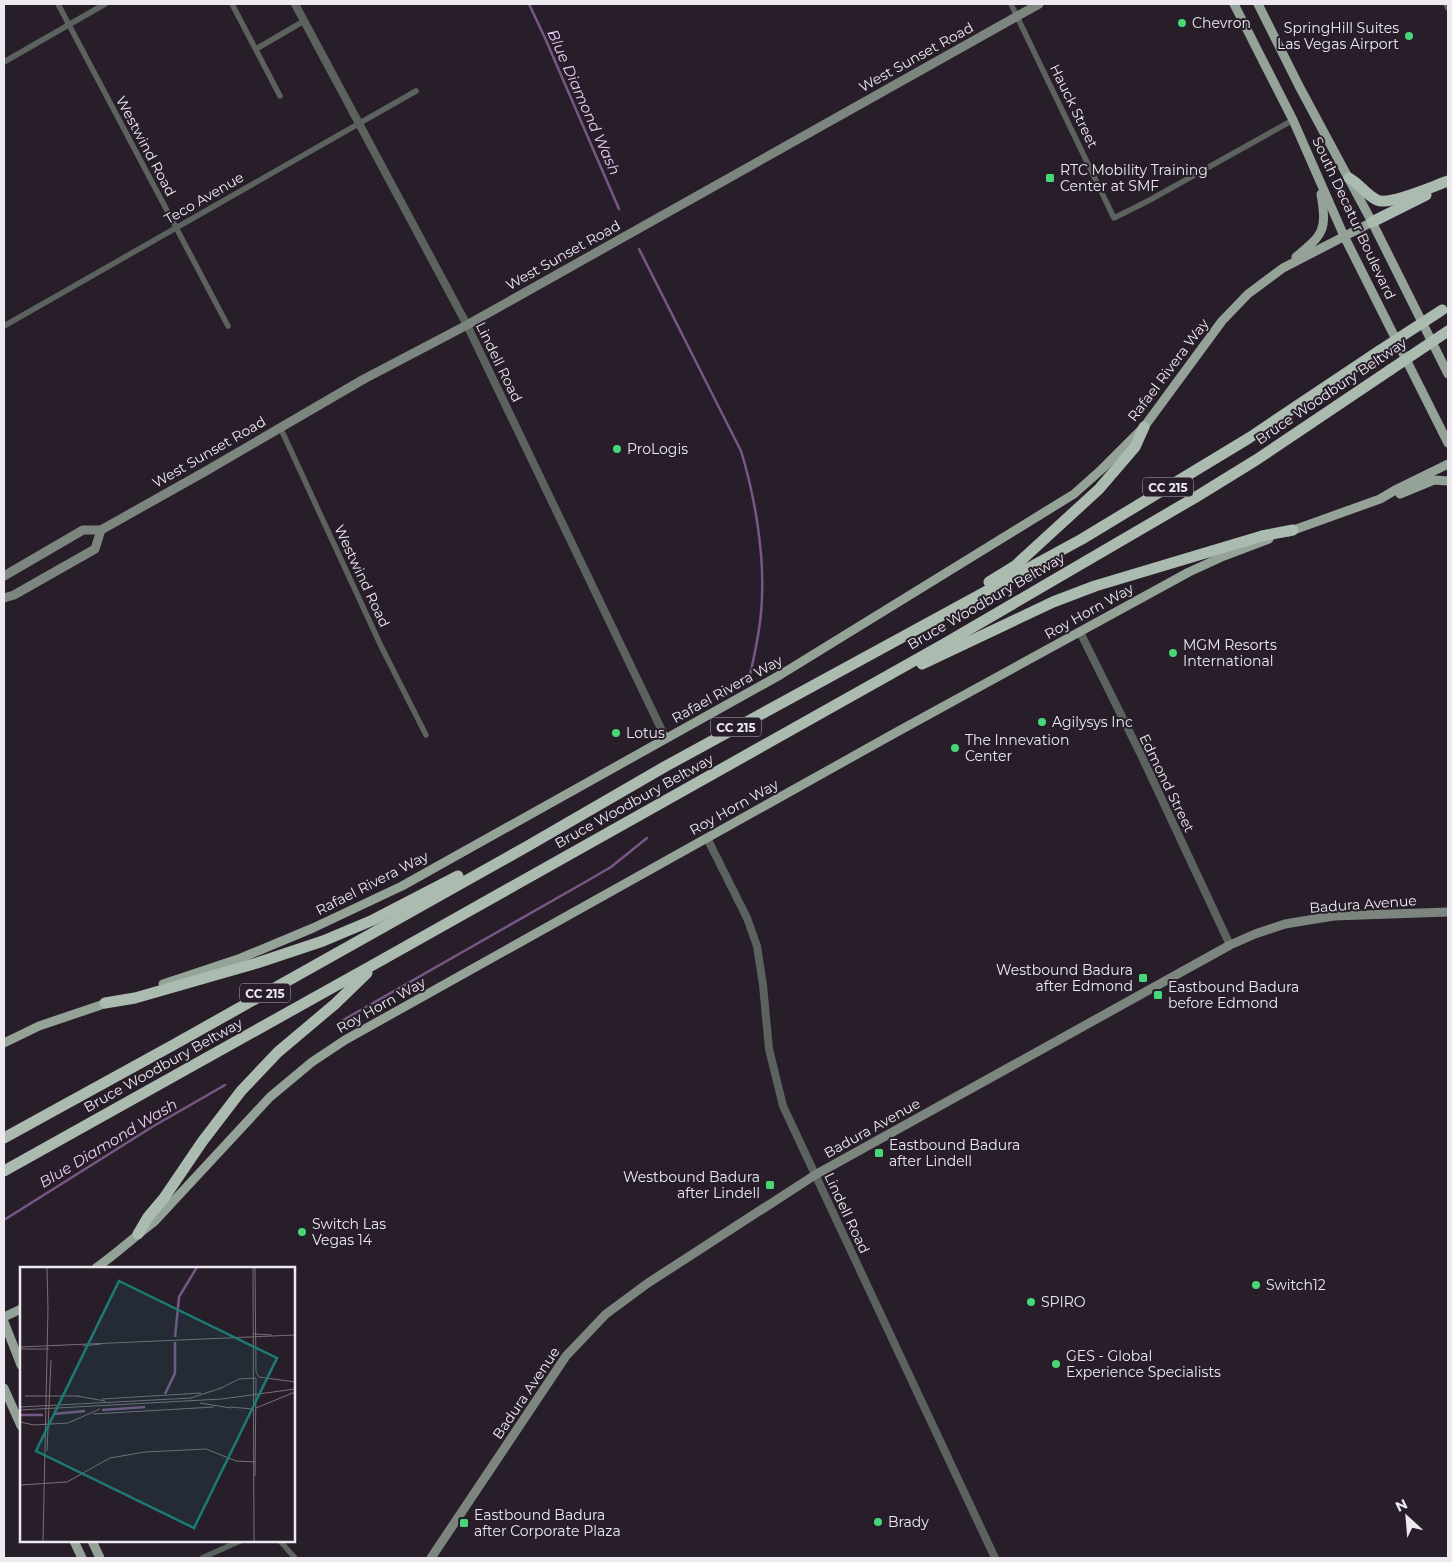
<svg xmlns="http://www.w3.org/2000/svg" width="1452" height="1562" font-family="Montserrat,sans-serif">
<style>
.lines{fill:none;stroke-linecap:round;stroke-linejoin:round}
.stream{stroke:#795785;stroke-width:2.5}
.minor{stroke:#5c625d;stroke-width:5.5}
.tertiary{stroke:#5c625d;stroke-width:8}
.secondary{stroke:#7c867e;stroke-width:9}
.primary{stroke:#95a297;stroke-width:9}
.motorway{stroke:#acbbaf;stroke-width:11}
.motorway-bridge{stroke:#acbbaf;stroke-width:11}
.poi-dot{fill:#47d779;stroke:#271e2a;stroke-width:2}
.labels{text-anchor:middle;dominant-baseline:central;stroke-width:4;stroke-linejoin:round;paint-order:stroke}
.shield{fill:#271e2a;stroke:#b2abb5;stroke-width:1}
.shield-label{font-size:12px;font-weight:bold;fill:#eee8f0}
.poi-label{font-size:14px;fill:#eee8f0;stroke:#271e2a;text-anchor:start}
.street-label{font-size:14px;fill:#eee8f0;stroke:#271e2a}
.water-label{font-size:15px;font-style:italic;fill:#ebccf6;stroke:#271e2a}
.inset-river{fill:none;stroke:#795785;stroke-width:2.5}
.inset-road{fill:none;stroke:#776f79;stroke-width:1}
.view{fill:#1a7c74;fill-opacity:0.15;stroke:#1a7c74;stroke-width:2.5}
.inset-edge{fill:none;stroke:#eee8f0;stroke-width:2.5}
</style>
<rect width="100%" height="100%" fill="#271e2a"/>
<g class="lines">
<g class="stream">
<path d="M529 4 545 38 619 209"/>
<path d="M639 249 741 451C754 493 764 550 762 595 762 621 756 649 750 675"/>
<path d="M338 1023 587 881 611 867 647 838"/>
<path d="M4 1220 152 1127 225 1085"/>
</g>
<g class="minor">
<path d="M58 4 228 326"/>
<path d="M232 4 280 96"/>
<path d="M1011 4 1114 218 1148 201 1293 120"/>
<path d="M1446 4 1448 8"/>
<path d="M256 49 304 21"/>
<path d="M4 62 105 4"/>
<path d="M4 326 416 91"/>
<path d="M280 427 381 646 426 735"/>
<path d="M280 1541 295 1558"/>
<path d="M202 1558 240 1541"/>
</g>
<g class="tertiary">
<path d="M295 4 467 325 666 739"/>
<path d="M1080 632 1143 759 1230 945"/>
<path d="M707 838 747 918 757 946 763 985 769 1049 783 1106 995 1558"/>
</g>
<g class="secondary">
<path d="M4 576 83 530H101L206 471 364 379 467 325 1039 4"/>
<path d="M4 598 14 595 95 549 101 530"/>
<path d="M431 1558 566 1356 606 1314 648 1283 815 1175 1230 945 1255 934 1285 924 1315 919 1334 916 1448 912"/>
</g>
<g class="primary">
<path d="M1234 4 1293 120 1344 236 1448 443"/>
<path d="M1258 4 1299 86 1372 222 1448 374"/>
<path d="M1296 257C1324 234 1327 230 1321 194"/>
<path d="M1400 494 1434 480 1448 481"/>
<path d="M1288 532 1380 499 1397 489 1448 464"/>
<path d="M163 984 241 958 313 928 402 886 780 675 1074 494 1102 469 1144 427 1222 321 1248 294 1283 268 1372 222"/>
<path d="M4 1043 39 1026 110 1002"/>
<path d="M96 1268C116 1254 134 1237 154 1222L270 1097 312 1062 345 1040 895 733 1189 572 1224 556 1269 539"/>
<path d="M4 1317 21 1309"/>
<path d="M4 1322 21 1365"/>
<path d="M4 1388 21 1426"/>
<path d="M74 1541 82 1558"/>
<path d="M92 1541 100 1558"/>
</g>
<g class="motorway">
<path d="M1349 178C1360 184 1366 195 1377 200 1390 206 1433 186 1448 181"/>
<path d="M1372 222 1426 195"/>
<path d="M989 582 1015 566 1099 489 1135 447 1144 427"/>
<path d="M922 664 1053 602 1095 586 1262 536 1293 530"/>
<path d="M105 1003 135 998 257 963 323 941 373 920 458 876"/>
<path d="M4 1138 175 1044 526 847 666 766 1082 539 1249 438 1379 351"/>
<path d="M4 1171 380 961 944 644 1196 497 1256 460 1390 370"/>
<path d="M138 1234 148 1217 164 1198 202 1142 241 1091 278 1052 335 1004 367 973"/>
</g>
<g class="motorway-bridge">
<path d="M1379 351 1442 310"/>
<path d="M1390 370 1448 331"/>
</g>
</g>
<g class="poi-dot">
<circle cx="1182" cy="23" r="5"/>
<circle cx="1409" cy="36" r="5"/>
<rect x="1045" y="173" width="10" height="10" rx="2.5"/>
<circle cx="617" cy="449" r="5"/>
<circle cx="1173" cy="653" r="5"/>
<circle cx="1042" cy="722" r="5"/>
<circle cx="616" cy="733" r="5"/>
<circle cx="955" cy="748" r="5"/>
<rect x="1138" y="973" width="10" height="10" rx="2.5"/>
<rect x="1153" y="990" width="10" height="10" rx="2.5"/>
<rect x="874" y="1148" width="10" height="10" rx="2.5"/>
<rect x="765" y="1180" width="10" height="10" rx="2.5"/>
<circle cx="302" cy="1232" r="5"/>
<circle cx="1256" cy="1285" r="5"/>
<circle cx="1031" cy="1302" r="5"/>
<circle cx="1056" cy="1364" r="5"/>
<circle cx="878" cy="1522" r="5"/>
<rect x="459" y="1518" width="10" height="10" rx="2.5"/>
</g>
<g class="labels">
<g class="shield">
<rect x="1143" y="477.5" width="50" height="19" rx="4"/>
<rect x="711" y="717.5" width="50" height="19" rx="4"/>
<rect x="240" y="983.5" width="50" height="19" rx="4"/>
</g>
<g class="shield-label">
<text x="1168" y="487">CC 215</text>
<text x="736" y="727">CC 215</text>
<text x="265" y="993">CC 215</text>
</g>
<g class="poi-label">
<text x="1192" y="23">Chevron</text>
<text x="1399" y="28" text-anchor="end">SpringHill Suites<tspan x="1399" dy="16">Las Vegas Airport</tspan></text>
<text x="1060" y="170">RTC Mobility Training<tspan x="1060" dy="16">Center at SMF</tspan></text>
<text x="627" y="449">ProLogis</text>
<text x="1183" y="645">MGM Resorts<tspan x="1183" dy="16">International</tspan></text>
<text x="1052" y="722">Agilysys Inc</text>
<text x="626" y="733">Lotus</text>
<text x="965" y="740">The Innevation<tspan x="965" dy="16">Center</tspan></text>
<text x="1133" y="970" text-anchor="end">Westbound Badura<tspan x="1133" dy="16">after Edmond</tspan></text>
<text x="1168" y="987">Eastbound Badura<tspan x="1168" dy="16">before Edmond</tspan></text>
<text x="889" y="1145">Eastbound Badura<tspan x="889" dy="16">after Lindell</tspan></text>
<text x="760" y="1177" text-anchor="end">Westbound Badura<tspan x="760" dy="16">after Lindell</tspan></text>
<text x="312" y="1224">Switch Las<tspan x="312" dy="16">Vegas 14</tspan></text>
<text x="1266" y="1285">Switch12</text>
<text x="1041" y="1302">SPIRO</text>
<text x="1066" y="1356">GES - Global<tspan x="1066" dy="16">Experience Specialists</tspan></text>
<text x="474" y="1515">Eastbound Badura<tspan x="474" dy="16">after Corporate Plaza</tspan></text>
<text x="888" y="1522">Brady</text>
</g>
<g class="street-label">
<text transform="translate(916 57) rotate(-29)">West Sunset Road</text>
<text transform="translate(1074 106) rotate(64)">Hauck Street</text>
<text transform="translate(146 146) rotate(62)">Westwind Road</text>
<text transform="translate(204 198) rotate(-30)">Teco Avenue</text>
<text transform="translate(1354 218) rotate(65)">South Decatur Boulevard</text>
<text transform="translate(563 255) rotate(-29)">West Sunset Road</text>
<text transform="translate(499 362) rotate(64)">Lindell Road</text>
<text transform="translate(1168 370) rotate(-53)">Rafael Rivera Way</text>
<text transform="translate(1331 391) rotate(-34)">Bruce Woodbury Beltway</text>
<text transform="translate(209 452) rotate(-30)">West Sunset Road</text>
<text transform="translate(362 576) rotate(65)">Westwind Road</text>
<text transform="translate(986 601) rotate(-30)">Bruce Woodbury Beltway</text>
<text transform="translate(1089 611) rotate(-29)">Roy Horn Way</text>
<text transform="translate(727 689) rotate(-29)">Rafael Rivera Way</text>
<text transform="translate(1167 783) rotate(64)">Edmond Street</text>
<text transform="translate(634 801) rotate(-29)">Bruce Woodbury Beltway</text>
<text transform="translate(734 807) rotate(-29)">Roy Horn Way</text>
<text transform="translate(372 883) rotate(-27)">Rafael Rivera Way</text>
<text transform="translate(1363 904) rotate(-4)">Badura Avenue</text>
<text transform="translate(381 1005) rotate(-29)">Roy Horn Way</text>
<text transform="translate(163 1065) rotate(-29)">Bruce Woodbury Beltway</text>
<text transform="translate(872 1128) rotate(-29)">Badura Avenue</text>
<text transform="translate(847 1213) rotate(65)">Lindell Road</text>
<text transform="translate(526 1393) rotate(-56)">Badura Avenue</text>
</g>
<g class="water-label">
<text transform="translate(584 102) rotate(66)">Blue Diamond Wash</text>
<text transform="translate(108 1143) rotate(-31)">Blue Diamond Wash</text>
</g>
</g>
<g transform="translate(20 1267)">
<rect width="275" height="275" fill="#271e2a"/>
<path class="inset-river" d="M155 70 159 30 177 0M145 127 155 106V75M82 143 125 140M33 147 65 144M0 148H23"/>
<path class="inset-road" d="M27 0 28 42M233 0 234 275M235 0 236 105M234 67 252 68M63 79 81 77M0 80 275 68M0 82H29M236 105 239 110 275 115M199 122 219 112 236 111M5 129H59M57 129 85 134M171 131 201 121M82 132 181 126M180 136 211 141M0 140 172 131M210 140 233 142M236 141 275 125M0 143 202 132 275 122M73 147 194 140M0 155 14 158 48 156M48 156 80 142M27 184 31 93M235 209 236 111M0 218 47 215 90 191 125 185 186 182 216 194 236 195M23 275 28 41"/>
<path class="view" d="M99 14 257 91 174 261 16 184Z"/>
<rect width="275" height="275" class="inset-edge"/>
</g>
<rect width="1452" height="1562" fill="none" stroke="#eee8f0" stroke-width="10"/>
<g transform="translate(1407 1517) rotate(334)" stroke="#271e2a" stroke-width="4" paint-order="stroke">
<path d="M0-4L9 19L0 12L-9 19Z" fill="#eee8f0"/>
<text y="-8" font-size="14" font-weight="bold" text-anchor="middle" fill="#eee8f0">N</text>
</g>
</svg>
